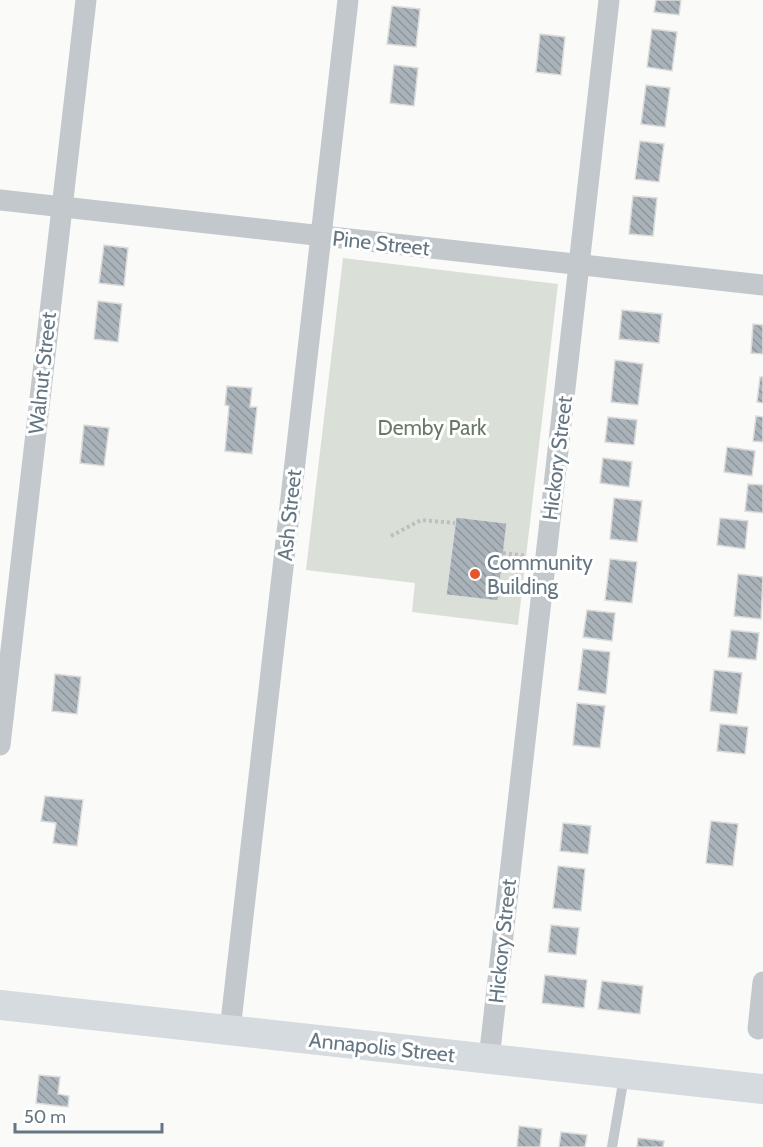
<svg xmlns="http://www.w3.org/2000/svg" width="763" height="1147" font-family="Cabin,sans-serif">
<style>
.park{fill:#dadfd7}
.building{fill:url(#building-back-hatch);stroke:#dcdcda;stroke-width:1.5}
.lines{fill:none;stroke-linecap:round;stroke-linejoin:round}
.path{stroke:#bbbfc2;stroke-width:4;stroke-dasharray:3 3;stroke-linecap:butt}
.lane{stroke:#c3c8cc;stroke-width:10}
.street{stroke:#c3c8cc;stroke-width:21}
.secondary{stroke:#d6dbdf;stroke-width:30}
.poi-dot{fill:#e4572e;stroke:#fff;stroke-width:2}
.labels{text-anchor:middle;dominant-baseline:central;stroke-width:6;stroke-linejoin:round;paint-order:stroke}
.street-label{font-size:21px;fill:#657683;stroke:#fff}
.park-label{font-size:21px;fill:#687a64;stroke:#fff}
.poi-label{font-size:21px;fill:#657683;stroke:#fff;text-anchor:start}
</style>
<defs>
<pattern id="building-back-hatch" width="6" height="6" patternUnits="userSpaceOnUse" patternTransform="scale(1.5)"><rect width="6" height="6" fill="#aab3b9"/><path d="M-1 5l2 2M0 0l6 6M5-1l2 2" fill="none" stroke="#8e969c"/></pattern>
</defs>
<rect width="100%" height="100%" fill="#fafaf8"/>
<path class="park" d="M343 258 558 284 518 625 412 612 415 583 306 570Z"/>
<g class="building">
<path d="M656 0H681L679 15 654 12Z"/>
<path d="M392 6 420 9 416 47 387 44Z"/>
<path d="M652 29 677 32 672 71 647 67Z"/>
<path d="M540 34 565 37 561 75 536 72Z"/>
<path d="M394 65 418 68 414 106 390 103Z"/>
<path d="M646 85 670 88 665 127 641 124Z"/>
<path d="M640 141 664 144 659 182 635 179Z"/>
<path d="M633 196 657 198 653 236 629 234Z"/>
<path d="M104 245 128 248 124 286 99 283Z"/>
<path d="M98 301 122 304 118 342 94 339Z"/>
<path d="M622 310 662 314 659 343 619 339Z"/>
<path d="M753 324 763 325V354L751 353Z"/>
<path d="M615 360 643 364 638 405 611 402Z"/>
<path d="M760 377H763V403L757 402Z"/>
<path d="M227 386 252 388 250 407H257L252 454 225 451 229 406 225 405Z"/>
<path d="M756 416 763 417V442L753 441Z"/>
<path d="M608 417 637 420 634 445 605 442Z"/>
<path d="M84 425 109 428 104 466 80 463Z"/>
<path d="M727 447 755 451 752 476 724 472Z"/>
<path d="M603 458 632 462 629 487 600 483Z"/>
<path d="M748 484 763 485V513L745 511Z"/>
<path d="M614 498 642 501 637 542 610 539Z"/>
<path d="M456 517 507 523 498 601 446 595Z"/>
<path d="M720 518 748 521 745 549 717 545Z"/>
<path d="M610 559 637 562 632 603 605 600Z"/>
<path d="M738 574 763 577 761 619 734 616Z"/>
<path d="M587 610 615 613 612 641 583 637Z"/>
<path d="M731 630 759 633 756 660 728 657Z"/>
<path d="M583 649 610 652 606 694 578 690Z"/>
<path d="M714 670 742 673 737 714 710 711Z"/>
<path d="M55 674 81 677 77 714 52 711Z"/>
<path d="M577 703 605 706 600 748 573 745Z"/>
<path d="M720 724 748 727 745 754 717 751Z"/>
<path d="M45 796 83 800 77 846 53 843 56 823 41 821Z"/>
<path d="M711 821 738 824 733 866 706 863Z"/>
<path d="M563 823 591 826 588 854 560 851Z"/>
<path d="M558 866 585 869 581 911 553 908Z"/>
<path d="M551 925 579 928 576 955 548 952Z"/>
<path d="M545 975 587 980 584 1008 542 1003Z"/>
<path d="M602 981 643 986 640 1014 598 1009Z"/>
<path d="M39 1075 60 1077 58 1094 69 1096 68 1107 36 1103Z"/>
<path d="M519 1126 542 1129 540 1147H517Z"/>
<path d="M561 1132 587 1135 585 1147H559Z"/>
<path d="M638 1138 664 1141 663 1147H637Z"/>
</g>
<g class="lines">
<g class="path">
<path d="M391 536 421 520 455 523"/>
<path d="M503 553 527 556"/>
</g>
<path class="lane" d="M612 1147 624 1077"/>
<g class="street">
<path d="M0 200 763 285"/>
<path d="M0 745 86 0"/>
<path d="M758 1029 763 982"/>
<path d="M230 1030 348 0"/>
<path d="M489 1059 609 0"/>
</g>
<path class="secondary" d="M0 1005 763 1089"/>
</g>
<circle class="poi-dot" cx="475" cy="574" r="6"/>
<g class="labels">
<g class="street-label">
<text transform="translate(381 243) rotate(6)">Pine Street</text>
<text transform="translate(42 373) rotate(-84)">Walnut Street</text>
<text transform="translate(557 458) rotate(-83)">Hickory Street</text>
<text transform="translate(289 515) rotate(-84)">Ash Street</text>
<text transform="translate(502 941) rotate(-84)">Hickory Street</text>
<text transform="translate(382 1047) rotate(6)">Annapolis Street</text>
</g>
<g class="park-label">
<text x="432" y="427">Demby Park</text>
</g>
<g class="poi-label">
<text x="487" y="562">Community<tspan x="487" dy="24">Building</tspan></text>
</g>
</g>
<path d="M15 1123v9h147v-9" fill="none" stroke="#657683" stroke-width="3"/>
<text x="24" y="1123" font-size="18" fill="#657683" stroke="#ffffff" stroke-width="4.5" paint-order="stroke">50 m</text>
</svg>
